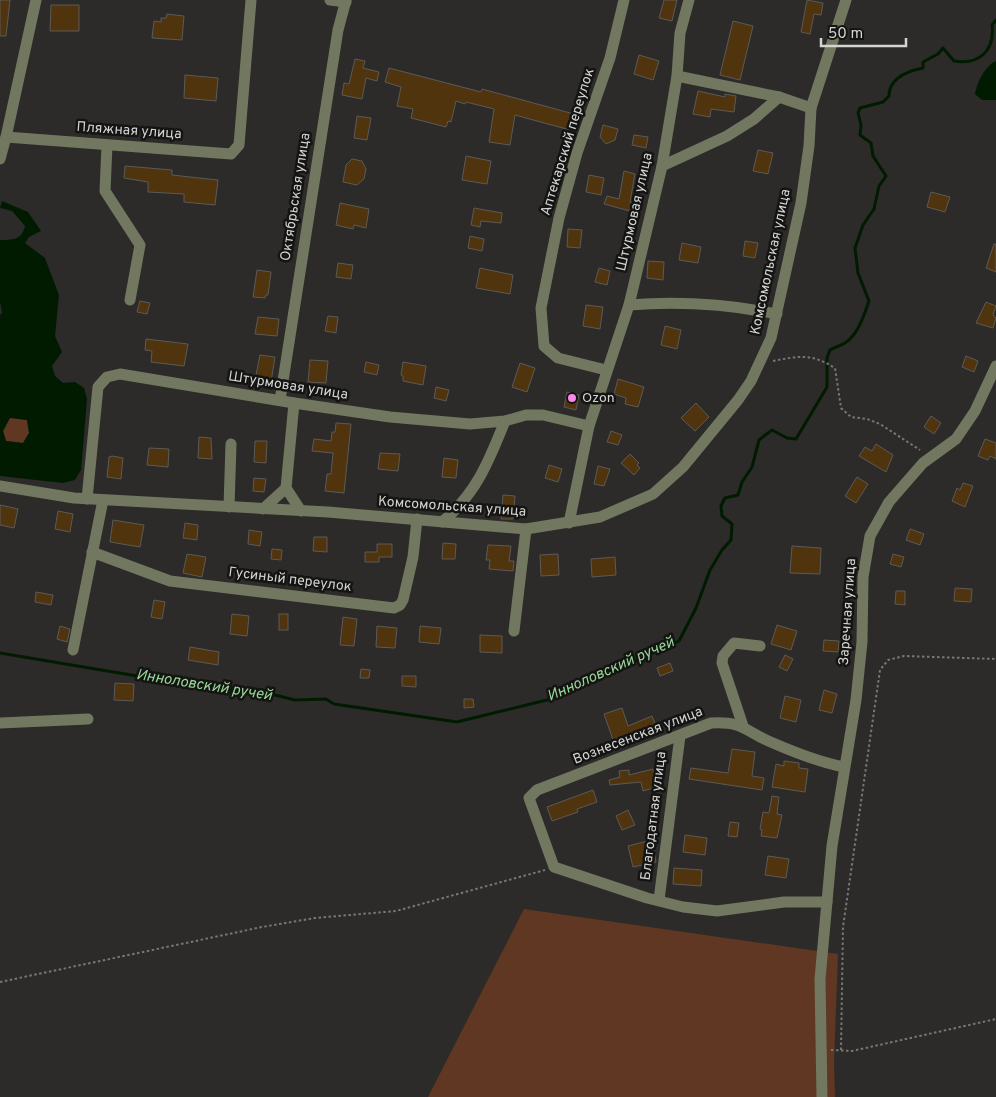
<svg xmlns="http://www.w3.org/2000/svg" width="996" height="1097" font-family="Overpass,sans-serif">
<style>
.green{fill:#5f3722}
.water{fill:#001b00;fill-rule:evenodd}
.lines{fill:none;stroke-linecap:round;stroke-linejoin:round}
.stream{stroke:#001b00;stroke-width:3}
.building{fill:#50340e;stroke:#5c5a58}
.path{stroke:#777775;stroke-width:2;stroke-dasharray:2.5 2.5;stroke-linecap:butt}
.minor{stroke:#71785f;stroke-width:11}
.poi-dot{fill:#fb87e6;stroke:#141413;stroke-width:2}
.labels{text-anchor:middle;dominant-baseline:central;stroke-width:5;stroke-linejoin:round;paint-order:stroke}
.street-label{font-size:14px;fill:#d4d4d2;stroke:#141413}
.poi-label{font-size:14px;fill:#d4d4d2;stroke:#141413;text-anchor:start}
.water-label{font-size:15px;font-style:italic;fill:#98d897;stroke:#141413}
</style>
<rect width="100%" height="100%" fill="#2c2b29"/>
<g class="green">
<path d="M10 417 27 420 29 433 23 443 6 441 3 431Z"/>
<path d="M524 909 838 954 834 1062 835 1097H428Z"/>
</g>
<g class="water">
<path d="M996 61V100H982L975 94C977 82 985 66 996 61Z"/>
<path d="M2 201 28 212 41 231 29 237 25 243 45 258 59 295 55 336 62 352 52 366 55 376 63 383 75 382 84 388 87 399 81 470 75 480 63 483 0 476V315L2 313 0 302V240C13 240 22 240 25 226L12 211 0 208ZM10 418 27 420 29 433 23 443 6 441 3 431Z"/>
</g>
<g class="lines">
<path class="stream" d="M0 653 167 681 271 694 295 700 326 699 334 704 457 722 555 698 679 641 696 608 710 570 722 550 731 540 732 524 722 516 721 506 725 498 738 495 742 482 752 467 759 440 772 430 787 438 796 439 827 387V358L830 350C835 347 840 346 845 343 858 335 864 315 869 301L858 273 855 248 863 225 874 209 879 186 886 176 873 156 871 143 860 135 861 125 858 113 860 108 883 102 889 96C889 78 908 71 923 68V62L938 54 943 48 954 61C979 65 995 51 992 25L996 20"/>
</g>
<g class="building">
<path d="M0 0H10L6 36H0Z"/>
<path d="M664 0H677L672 21 659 18Z"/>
<path d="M807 0 823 3 821 15 814 14 810 34 801 32Z"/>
<path d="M51 5H79V31H50Z"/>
<path d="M167 14 184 16 182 40 152 38 154 21 161 22V18H166Z"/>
<path d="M733 21 753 26 740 80 720 75Z"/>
<path d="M639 55 659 61 653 80 634 74Z"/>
<path d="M355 59 365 61 363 68 379 72 377 81 366 78 362 99 342 95 344 83 349 84Z"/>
<path d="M389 68 481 92 482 89 574 114 570 130 515 115 510 145 489 142 494 109 466 102 465 104 456 101 451 122 448 121 446 127 411 118 413 109 397 106 401 87 385 82Z"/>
<path d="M185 75 218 78 216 101 184 98Z"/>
<path d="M698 91 725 97V94L736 96 734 112 711 109 710 117 693 114Z"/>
<path d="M357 116 371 118 367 140 354 138Z"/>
<path d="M603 125 618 129 615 140 606 144 600 137Z"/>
<path d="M634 135 648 137 646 148 632 145Z"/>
<path d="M758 150 773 153 768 174 753 171Z"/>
<path d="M466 156 491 161 487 184 462 180Z"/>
<path d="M352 159 362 161 366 169 364 179 357 185 343 182 346 165Z"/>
<path d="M125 166 172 170V175L218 180 215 205 184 202V194L148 192V182L124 178Z"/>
<path d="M624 171 635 174 630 202 639 204 637 213 604 204 607 196 619 199Z"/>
<path d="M589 175 604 178 601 195 586 192Z"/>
<path d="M931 192 950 197 945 212 927 207Z"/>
<path d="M340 203 369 209 366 228 354 225 353 229 336 225Z"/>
<path d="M474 208 502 213 501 223 481 221 480 227 471 225Z"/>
<path d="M568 229 582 230 580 248 567 247Z"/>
<path d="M470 236 484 239 482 251 468 248Z"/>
<path d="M745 241 758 243 755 258 743 256Z"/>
<path d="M682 243 701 247 698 263 679 260Z"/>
<path d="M994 244H996V272L986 268Z"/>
<path d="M648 261 664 262 663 280 647 278Z"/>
<path d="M338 263 353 265 351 279 336 277Z"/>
<path d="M480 268 513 275 510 294 476 288Z"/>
<path d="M599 268 610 271 607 285 595 282Z"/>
<path d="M257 270 271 272 268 295H266L265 298 253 297Z"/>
<path d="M140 301 150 303 147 314 137 312Z"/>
<path d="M986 302 996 306 993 315 996 318 993 328 976 323Z"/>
<path d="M586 305 603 307 600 329 583 326Z"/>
<path d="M328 316 338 317 336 333 325 331Z"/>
<path d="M258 317 279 319 277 336 255 334Z"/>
<path d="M665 326 681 330 677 349 661 345Z"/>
<path d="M146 339 188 344 184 366 151 362 152 351 145 350Z"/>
<path d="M260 355 275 357 271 382 255 380Z"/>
<path d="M966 356 978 361 974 372 962 367Z"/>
<path d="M310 360 328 361 326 383 308 382Z"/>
<path d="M366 362 379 365 377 375 364 372Z"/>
<path d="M403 362 426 366 423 385 403 381V376L401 375Z"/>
<path d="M520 363 535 368 527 392 512 387Z"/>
<path d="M618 379 644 387 638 407 625 404 626 398 614 394Z"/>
<path d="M436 387 449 390 446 401 434 398Z"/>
<path d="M567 392 579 395 576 410 564 407Z"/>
<path d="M696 403 709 417 695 431 681 418Z"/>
<path d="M931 416 941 423 934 434 924 427Z"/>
<path d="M336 423 351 424 344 493 325 491 327 474H331L333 453 312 451 314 439 331 441 332 432H335Z"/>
<path d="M611 431 622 435 618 445 607 442Z"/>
<path d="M199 437 211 438 212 459 198 458Z"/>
<path d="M985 439 996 443V459L990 456 988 460 978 456Z"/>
<path d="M255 441H267L266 463 254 462Z"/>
<path d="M876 444 893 455 886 472 859 456 865 447 872 451Z"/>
<path d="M149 448 169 449 168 467 147 465Z"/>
<path d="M380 453 400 454 398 471 378 469Z"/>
<path d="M630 454 639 463 637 465 640 468 634 475 621 463Z"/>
<path d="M112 456 123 458 121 479 107 477 109 457Z"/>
<path d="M444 458 458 460 456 478 442 477Z"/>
<path d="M549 465 562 469 558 482 545 478Z"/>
<path d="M598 466 610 469 604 486 594 484Z"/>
<path d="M857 477 868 484 856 503 845 496Z"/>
<path d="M254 478 266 479 264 492 253 491Z"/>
<path d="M963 483 973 486 965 507 952 501 957 488 960 490Z"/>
<path d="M503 495 515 496 513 519H501Z"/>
<path d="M0 505 18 509 14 528 0 525Z"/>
<path d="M58 511 73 514 70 532 55 529Z"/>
<path d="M113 520 144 525 140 547 110 542Z"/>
<path d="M185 523 198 525 197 540 183 538Z"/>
<path d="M910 529 924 534 920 545 906 540Z"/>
<path d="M249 530 262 532 260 546 248 544Z"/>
<path d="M314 537H327V552L313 551Z"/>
<path d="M443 543 456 544 455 559H442Z"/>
<path d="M377 544H392V557H379V562H365V552H377Z"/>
<path d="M488 545 511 546 509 561H514L513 571 489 569 490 560H486Z"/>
<path d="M792 546 821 548 820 574 790 573Z"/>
<path d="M272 549 282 550 281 560 271 559Z"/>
<path d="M187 554 206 557 202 577 183 573Z"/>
<path d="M558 554 559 575 541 576 540 555Z"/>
<path d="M893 554 904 557 901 567 890 564Z"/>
<path d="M615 557 616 575 592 577 591 559Z"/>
<path d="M955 588 972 589 971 602 954 601Z"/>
<path d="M896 591H905V605L895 604Z"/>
<path d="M36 592 53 595 51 605 35 602Z"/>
<path d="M154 600 165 602 162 619 151 617Z"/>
<path d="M232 614 249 616 247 636 230 634Z"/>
<rect x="279" y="614" width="9" height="16"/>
<path d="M343 617 357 619 354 646 340 645Z"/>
<path d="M777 625 797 631 791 650 771 644Z"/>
<path d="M60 626 70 629 67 642 57 639Z"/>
<path d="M377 626 397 628 395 648 376 647Z"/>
<path d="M420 626 441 628 439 644 419 642Z"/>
<path d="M480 635 502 636V653L480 652Z"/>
<path d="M824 640 839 641 838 652 823 651Z"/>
<path d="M190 647 219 652 218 665 188 660Z"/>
<path d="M785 655 793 659 787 671 779 667Z"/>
<path d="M670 663 673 671 660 676 657 668Z"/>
<path d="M361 669 370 670 369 678H360Z"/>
<path d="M402 676H416V687L402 686Z"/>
<path d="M115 683 134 684 133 701 114 700Z"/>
<path d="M824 690 837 694 832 713 819 710Z"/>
<path d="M785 696 801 700 796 722 780 718Z"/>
<path d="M464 699H473L474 707 464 708Z"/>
<path d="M622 708 628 726 652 716 658 731 648 735 646 729 613 740 604 714Z"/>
<path d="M732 749 755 752 752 776 764 778 762 790 689 779 691 768 728 773Z"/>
<path d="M784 761 799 763V768L808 769 805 792 772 787 776 764 784 766Z"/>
<path d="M653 769 657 787 643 791 641 782 610 785 609 780 620 777 619 771 629 770V775Z"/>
<path d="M593 790 597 802 577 809 578 812 552 821 547 807Z"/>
<path d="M772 796 779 797 777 814 782 815 777 838 761 836 762 830 760 829 763 812 769 813Z"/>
<path d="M628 810 635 825 622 830 616 816Z"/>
<path d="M730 822 739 823 737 837 728 836Z"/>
<path d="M685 835 707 838 705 855 683 852Z"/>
<path d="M652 840 656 862 633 867 628 846Z"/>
<path d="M768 856 789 859 786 878 765 875Z"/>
<path d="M674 868 702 870 701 886 673 884Z"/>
</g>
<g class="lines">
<g class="path">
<path d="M773 361C799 356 811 353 835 368L841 408 851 417 867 419 880 424 920 450"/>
<path d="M0 982 262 927 315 918 396 911 545 870"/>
<path d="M831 1050 852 1051 996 1019"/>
<path d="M841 1050 843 927 880 670 888 660 904 656 996 659"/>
</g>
<g class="minor">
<path d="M36 0 6 137 231 154 239 145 251 0"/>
<path d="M330 0 346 2"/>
<path d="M677 76 779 97"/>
<path d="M107 145 105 191 140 245 130 300"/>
<path d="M0 159 6 137"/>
<path d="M662 166 727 136 754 119 779 97 811 108"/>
<path d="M629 305C680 301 727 304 777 314"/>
<path d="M606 370 558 358 544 346 541 308 559 218 577 153 610 58 624 0"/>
<path d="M280 400 338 30 346 0"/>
<path d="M294 403 286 488 301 511"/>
<path d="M0 486 74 498 328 512 526 529 600 517 653 494 683 467 738 400 751 381 771 338 801 203 809 146 811 108 846 0"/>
<path d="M87 499 98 387 107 377 120 374 294 403 390 417 470 424 505 421 526 415H543L589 426"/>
<path d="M229 507 231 444"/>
<path d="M263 509 286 488"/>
<path d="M442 522C476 494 489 461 505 421"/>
<path d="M569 523 589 426 629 305 662 166 677 76 680 33 689 0"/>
<path d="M92 552 170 581 394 608 400 605 403 600 413 557 417 519"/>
<path d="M514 631 526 529"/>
<path d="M73 650 103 500"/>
<path d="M0 723 88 719"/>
<path d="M743 726 722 663 723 656 734 643 760 646"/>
<path d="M659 900 680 736"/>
<path d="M827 902H784L717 911 683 907 647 898 554 867 529 798 537 790 711 723C744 721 746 732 773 743 796 753 819 762 844 767"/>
<path d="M822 1097 820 979 832 846 856 700 862 642 863 577 870 536 889 502 923 463 956 439 975 411 996 366"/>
</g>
</g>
<circle class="poi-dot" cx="572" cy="398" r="5"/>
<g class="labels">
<g class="street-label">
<text transform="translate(129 131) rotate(4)">Пляжная улица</text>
<text transform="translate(568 142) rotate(-73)">Аптекарский переулок</text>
<text transform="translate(296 197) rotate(-81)">Октябрьская улица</text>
<text transform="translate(635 212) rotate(-77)">Штурмовая улица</text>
<text transform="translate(771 262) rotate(-78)">Комсомольская улица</text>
<text transform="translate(288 386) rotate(9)">Штурмовая улица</text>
<text transform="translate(452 507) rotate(4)">Комсомольская улица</text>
<text transform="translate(290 580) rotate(7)">Гусиный переулок</text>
<text transform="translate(848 612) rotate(-86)">Заречная улица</text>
<text transform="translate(638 736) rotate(-21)">Вознесенская улица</text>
<text transform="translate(654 816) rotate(-83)">Благодатная улица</text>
</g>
<g class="poi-label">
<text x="582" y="398">Ozon</text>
</g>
<g class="water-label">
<text transform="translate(611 670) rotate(-24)">Инноловский ручей</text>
<text transform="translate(204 686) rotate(9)">Инноловский ручей</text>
</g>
</g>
<path d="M821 38v8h85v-8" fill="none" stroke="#d4d4d2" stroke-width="2.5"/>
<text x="828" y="38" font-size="15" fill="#d4d4d2" stroke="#141413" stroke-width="4" paint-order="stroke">50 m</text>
</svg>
